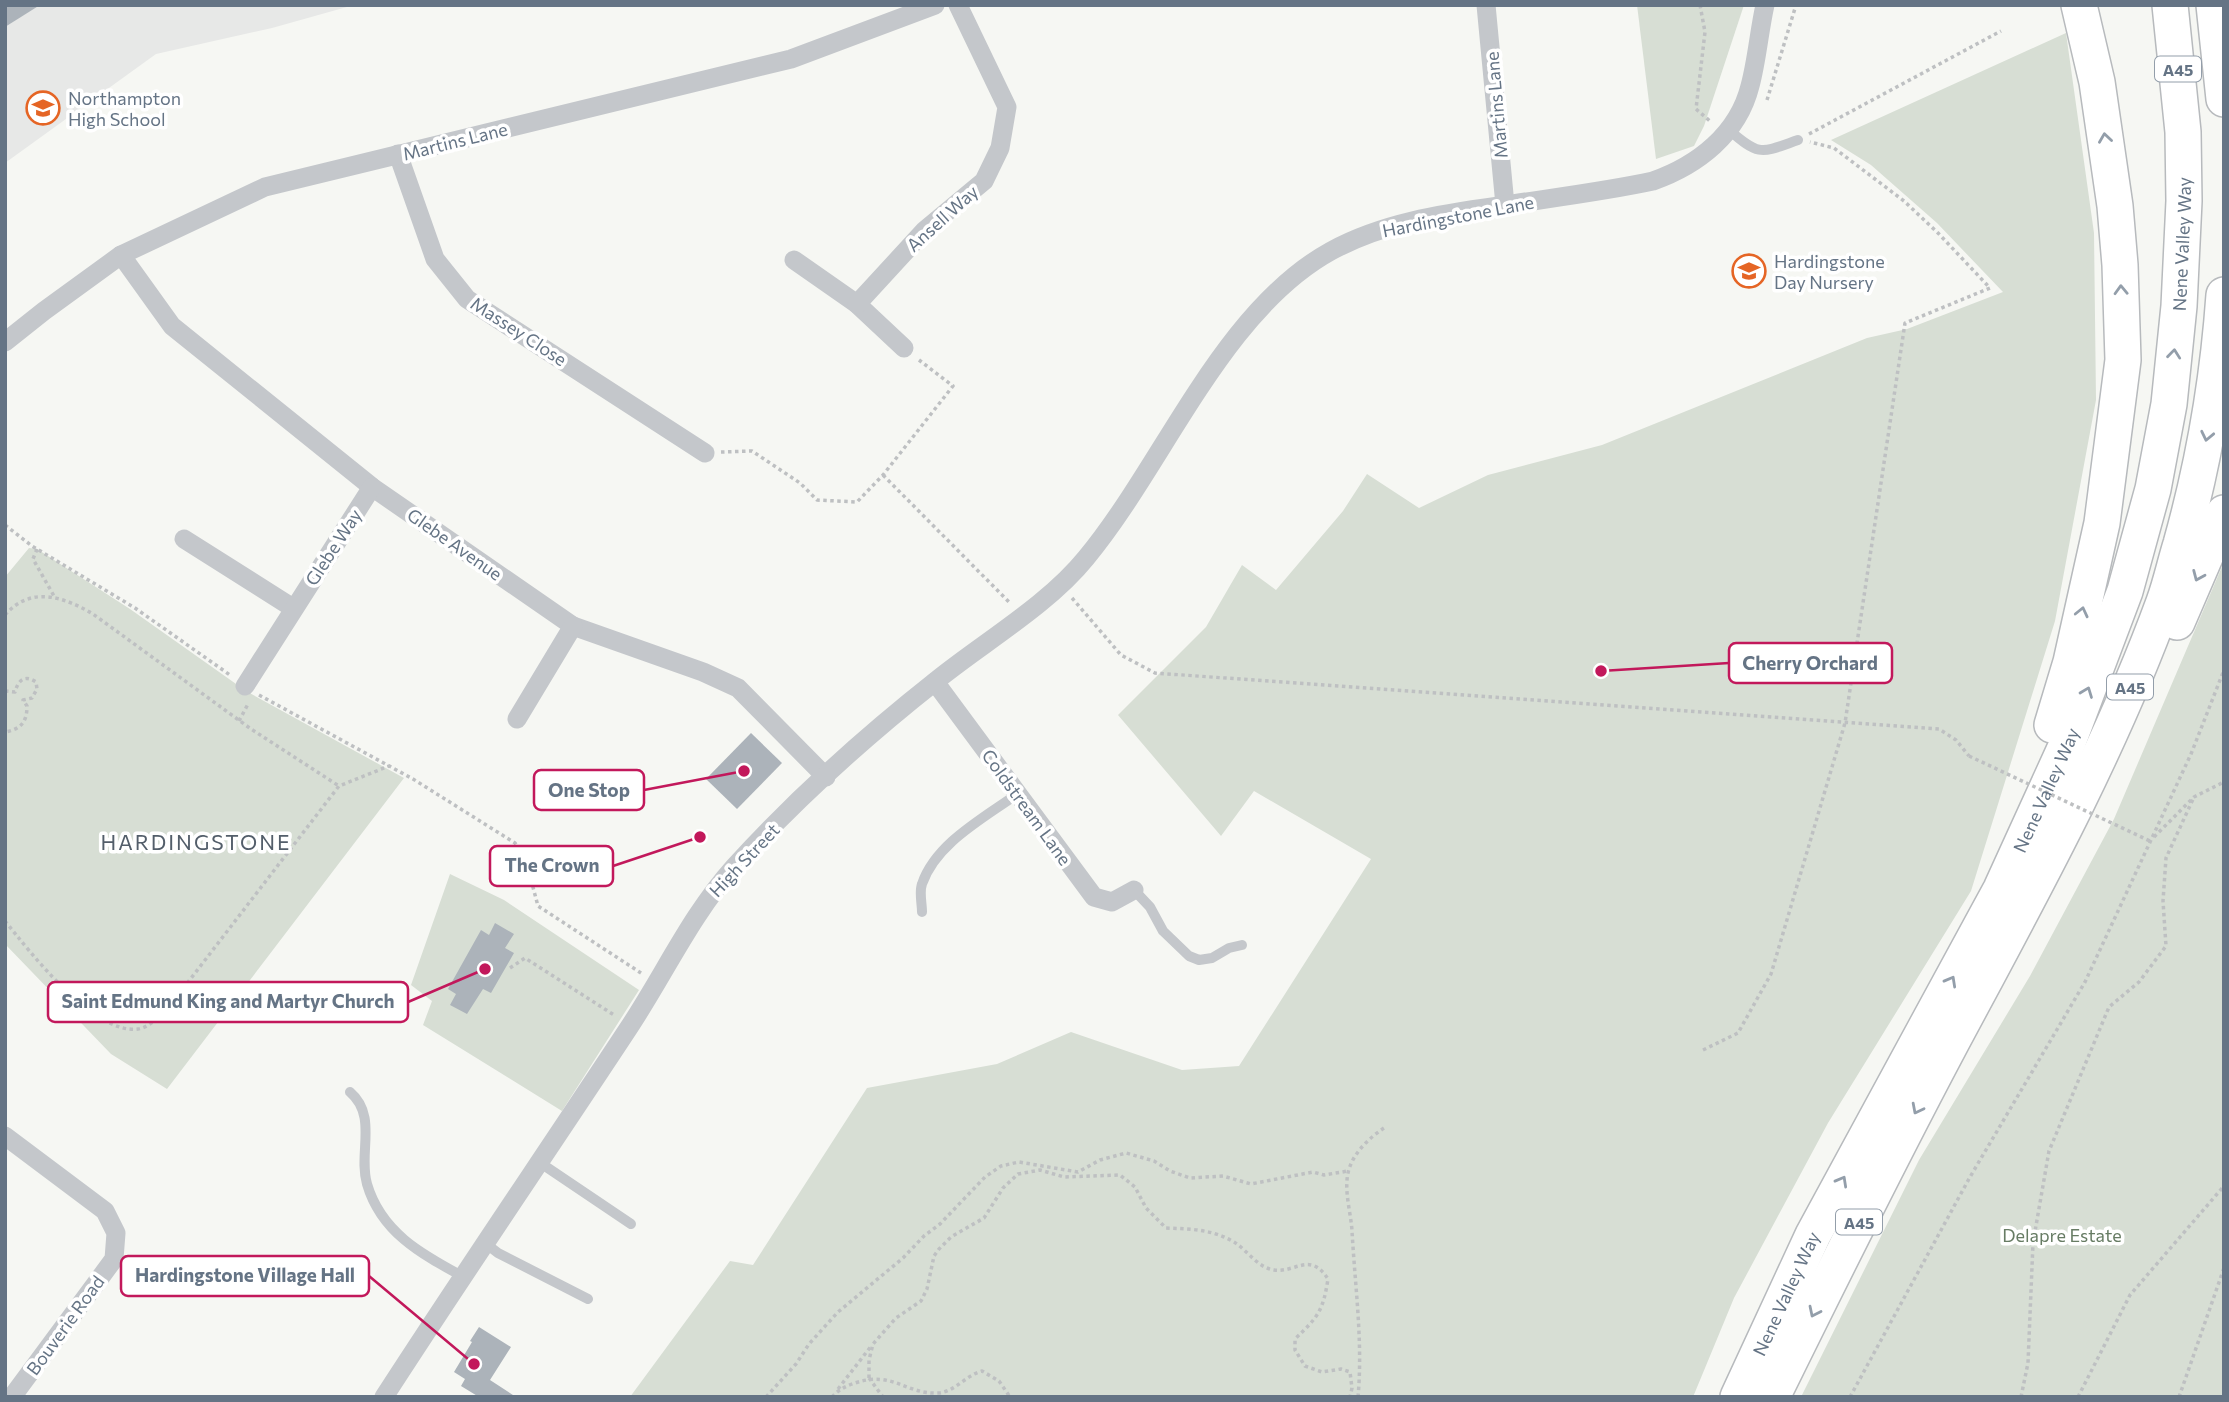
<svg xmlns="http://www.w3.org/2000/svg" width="2229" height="1402" font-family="Commissioner,sans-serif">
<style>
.built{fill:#e7e8e7}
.green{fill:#d7ded4}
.building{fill:#acb3ba}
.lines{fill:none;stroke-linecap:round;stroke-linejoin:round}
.highway-casing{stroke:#b7babd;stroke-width:38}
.path{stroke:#bec0c2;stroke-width:3.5;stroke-dasharray:3.5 3.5;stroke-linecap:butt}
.lane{stroke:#c4c7cb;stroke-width:10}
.street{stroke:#c4c7cb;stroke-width:19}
.highway{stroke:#fff;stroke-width:35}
.path-bridge{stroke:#bec0c2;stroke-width:3.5;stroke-dasharray:3.5 3.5;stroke-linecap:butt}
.oneway{stroke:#939eaa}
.labels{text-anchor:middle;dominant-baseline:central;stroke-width:7;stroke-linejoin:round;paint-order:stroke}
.shield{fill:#fff;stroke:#939eaa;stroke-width:2}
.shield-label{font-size:16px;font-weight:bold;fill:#657485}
.poi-label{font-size:18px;fill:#657485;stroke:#fff;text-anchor:start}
.street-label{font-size:18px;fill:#657485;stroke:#fff}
.park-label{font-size:18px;fill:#677c64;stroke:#fff}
.quarter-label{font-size:21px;letter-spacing:2px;fill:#535e6a;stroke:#fff}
.leader{fill:none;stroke:#c2185b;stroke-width:2.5}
.callout-dot{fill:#c2185b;stroke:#fff;stroke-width:2.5}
.callout{fill:#fff;stroke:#c2185b;stroke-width:2.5}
.callout-label{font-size:19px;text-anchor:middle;font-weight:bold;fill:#657485}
</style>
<rect width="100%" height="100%" fill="#f6f7f3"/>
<path class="built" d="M5 5H354L272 28 156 54 5 163Z"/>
<g class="green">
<path d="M1637 5H1744L1704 126 1694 146 1656 159Z"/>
<path d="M2066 33 2094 233 2096 400 2055 621 1971 891 1828 1123 1734 1298 1693 1397H630L730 1261 753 1265 867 1088 997 1064 1071 1032 1182 1070 1239 1066 1371 859 1254 791 1221 836 1118 715 1206 627 1242 565 1276 590 1343 511 1367 474 1419 508 1488 475 1602 445 1867 338 1907 329 2003 292 1937 223 1871 165 1831 140Z"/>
<path d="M29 548 37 549 130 609 246 691 404 778 167 1089 111 1054 5 944V577Z"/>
<path d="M2224 562V1397H1801L1919 1160 2030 976 2114 819Z"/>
<path d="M450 874 504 900 639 990 562 1111 423 1025 432 1001 411 985Z"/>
</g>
<g class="building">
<path d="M5 5H40L5 27Z"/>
<path d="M751 733 782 763 737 809 706 779Z"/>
<path d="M495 923 514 934 505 948 514 953 491 993 483 989 467 1014 450 1005 456 994 448 989 481 930 489 935Z"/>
<path d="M479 1327 511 1347 490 1380 516 1397H479L461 1386 465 1379 454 1372 472 1342 470 1341Z"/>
</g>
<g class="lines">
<defs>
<g id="highway">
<path d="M2214 5 2224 99"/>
<path d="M2177 622 2224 513"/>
<path d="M2052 725 2071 662 2102 523 2123 360 2120 265 2115 206 2097 82 2079 5"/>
<path id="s1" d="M1738 1397 1813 1235 2001 889 2068 742 2125 591 2153 489 2169 404 2179 306 2184 201 2183 132 2170 5"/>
<path d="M1772 1397C1830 1279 1888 1162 1949 1047 2027 901 2107 758 2164 602 2171 583 2175 563 2181 544 2204 462 2218 380 2224 295"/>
</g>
</defs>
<use href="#highway" class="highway-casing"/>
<g class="path">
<path d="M1700 5 1705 32 1696 109 1711 122"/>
<path d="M1767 100 1796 5"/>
<path d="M1809 134 2001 31"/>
<path d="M721 452 752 451 800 483 817 500 857 502 883 475 953 386 919 360"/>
<path d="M883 475 1011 604"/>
<path d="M5 525 32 546 135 608 230 675"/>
<path d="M37 549 33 559 54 596"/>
<path d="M1072 598 1121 655 1155 673 1939 729 1956 740 1969 756"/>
<path d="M5 615C31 585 64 597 93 614L251 729 339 786"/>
<path d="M5 691 15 692C18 681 24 674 36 682L37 689 32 698 23 700 27 706C27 722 21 729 5 732"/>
<path d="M259 695 413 779 515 843 526 861 538 906 641 973"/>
<path d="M239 721 248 704"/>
<path d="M2154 837 2194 797 2224 782"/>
<path d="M5 921C30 952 94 1035 138 1029 152 1027 162 1012 172 1003L339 786 389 766"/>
<path d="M510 968 525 958 614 1015"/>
<path d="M1703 1050 1738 1033 1771 974 1845 723 1905 323 1990 288 1938 233 1904 201 1834 148 1810 142"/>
<path d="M869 1378V1360L873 1344 896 1318 921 1301 927 1289 934 1256 939 1249 951 1237 984 1218 1003 1188 1018 1174 1040 1170 1064 1177 1120 1175 1135 1187 1146 1208 1166 1228C1190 1229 1212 1229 1234 1242 1247 1250 1258 1268 1274 1270 1296 1273 1310 1251 1328 1279 1323 1311 1318 1317 1295 1339V1350L1305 1366 1322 1372 1341 1369 1350 1372 1352 1388 1350 1397"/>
<path d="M869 1378 883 1397"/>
<path d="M838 1389 872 1345"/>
<path d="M766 1397 796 1364 809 1344 838 1312 903 1258 924 1236 940 1224 985 1177 1001 1166 1019 1162 1078 1172 1100 1160 1126 1153 1154 1161 1170 1171 1190 1178 1223 1176 1251 1184 1313 1172 1324 1175 1348 1171"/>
<path d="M832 1397C838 1390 846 1386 855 1383 893 1370 906 1395 939 1393 956 1391 966 1375 982 1371L999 1381 1010 1397"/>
<path d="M1358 1397C1363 1342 1355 1286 1352 1231 1351 1213 1344 1192 1348 1173 1352 1154 1369 1138 1384 1128"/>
<path d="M1850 1397 1970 1177 2085 982 2191 754 2224 670"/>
<path d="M2021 1397 2028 1363 2033 1243 2049 1151 2109 1007 2139 982 2166 946 2163 901 2166 858 2194 797"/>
<path d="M2078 1397 2130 1295 2224 1186"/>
<path d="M2179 1397 2224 1268"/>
</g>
<g class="lane">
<path d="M1729 130C1760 157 1761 153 1798 140"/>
<path d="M1134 890 1150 907 1163 931 1189 956 1199 960 1212 958 1229 948 1242 945"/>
<path d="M922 912C922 903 919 892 922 884 936 843 984 818 1017 794"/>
<path d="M350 1092C378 1116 358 1153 367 1184 381 1232 421 1254 462 1276"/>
<path d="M539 1162 631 1224"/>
<path d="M485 1243 498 1253 588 1299"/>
</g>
<g class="street">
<path d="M1486 5 1505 205"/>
<path d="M398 154 435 259 467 299 705 453"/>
<path d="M121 255 172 326 372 487 573 626 703 672 738 688 826 777"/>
<path d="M794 260 857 304 904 348"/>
<path d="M857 304 925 230 984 181 1000 148 1007 107 958 5"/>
<path d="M5 342 44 311 121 255 265 187 791 59 935 5"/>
<path d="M184 539 293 608"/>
<path d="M935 682 1094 897 1112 902 1134 890"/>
<path d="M245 686 372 487"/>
<path d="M517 719 573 626"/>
<path d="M5 1136 105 1211 116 1233 114 1259 12 1397"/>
<path d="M384 1397C464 1273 547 1152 628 1029 664 975 691 915 734 867 794 801 866 736 937 680 984 642 1048 605 1086 558 1164 464 1222 311 1331 251 1382 223 1441 214 1499 206 1550 198 1602 192 1653 181 1698 165 1738 134 1750 86 1757 60 1759 32 1765 5"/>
</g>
<use href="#highway" class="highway"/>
<path class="path-bridge" d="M1969 756 2150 841"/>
</g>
<defs><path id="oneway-chevron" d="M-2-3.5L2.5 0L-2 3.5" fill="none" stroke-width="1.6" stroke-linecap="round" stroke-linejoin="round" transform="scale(1.75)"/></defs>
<g class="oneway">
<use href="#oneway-chevron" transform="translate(2105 138) rotate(-98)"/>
<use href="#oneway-chevron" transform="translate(2121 290) rotate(-92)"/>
<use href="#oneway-chevron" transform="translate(2174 354) rotate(-84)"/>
<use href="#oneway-chevron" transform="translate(2207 436) rotate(102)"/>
<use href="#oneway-chevron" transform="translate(2198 576) rotate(113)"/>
<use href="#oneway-chevron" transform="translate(2082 612) rotate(-77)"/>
<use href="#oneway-chevron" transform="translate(2087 692) rotate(-69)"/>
<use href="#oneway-chevron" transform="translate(1951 981) rotate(-61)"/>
<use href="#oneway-chevron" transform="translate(1917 1109) rotate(117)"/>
<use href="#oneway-chevron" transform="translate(1842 1181) rotate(-61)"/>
<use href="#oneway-chevron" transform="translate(1814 1312) rotate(116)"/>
</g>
<defs>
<symbol id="school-ring" viewBox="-11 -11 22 22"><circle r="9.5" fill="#fff" stroke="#e56525" stroke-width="1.5"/><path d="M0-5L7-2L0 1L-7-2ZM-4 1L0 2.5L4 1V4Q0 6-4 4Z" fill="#e56525"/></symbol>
</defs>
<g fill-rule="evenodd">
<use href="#school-ring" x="24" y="89" width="38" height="38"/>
<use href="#school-ring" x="1730" y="252" width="38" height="38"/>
</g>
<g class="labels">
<g class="shield">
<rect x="2155" y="56.5" width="46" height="25" rx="5"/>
<rect x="2107" y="674.5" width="46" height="25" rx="5"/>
<rect x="1836" y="1209.5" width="46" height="25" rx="5"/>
</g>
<g class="shield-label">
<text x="2178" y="69">A45</text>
<text x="2130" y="687">A45</text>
<text x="1859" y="1222">A45</text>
</g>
<g class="poi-label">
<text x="68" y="98">Northampton<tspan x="68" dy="21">High School</tspan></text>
<text x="1774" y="261">Hardingstone<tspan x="1774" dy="21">Day Nursery</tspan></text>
</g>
<g class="street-label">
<text transform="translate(1496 105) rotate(-95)">Martins Lane</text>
<text transform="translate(455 141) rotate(-14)">Martins Lane</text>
<text transform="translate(1458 216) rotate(-11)">Hardingstone Lane</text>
<text transform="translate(942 218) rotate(-42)">Ansell Way</text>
<text stroke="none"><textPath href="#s1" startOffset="1248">Nene Valley Way</textPath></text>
<text transform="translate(519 331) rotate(33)">Massey Close</text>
<text transform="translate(455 544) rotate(35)">Glebe Avenue</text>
<text transform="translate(333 547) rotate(-57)">Glebe Way</text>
<text stroke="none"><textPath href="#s1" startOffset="681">Nene Valley Way</textPath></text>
<text transform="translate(1027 807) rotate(54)">Coldstream Lane</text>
<text transform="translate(744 860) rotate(-47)">High Street</text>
<text stroke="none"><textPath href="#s1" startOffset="114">Nene Valley Way</textPath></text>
<text transform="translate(65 1325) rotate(-54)">Bouverie Road</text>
</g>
<g class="park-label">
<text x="2062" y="1235">Delapre Estate</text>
</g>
<g class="quarter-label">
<text x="196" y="841">HARDINGSTONE</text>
</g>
</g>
<path class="leader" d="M1601 671L1729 663M744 771L644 790M700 837L613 866M485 969L408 1002M474 1364L369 1276"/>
<g class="callout-dot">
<circle cx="1601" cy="671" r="7"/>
<circle cx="744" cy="771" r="7"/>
<circle cx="700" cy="837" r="7"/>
<circle cx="485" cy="969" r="7"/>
<circle cx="474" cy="1364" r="7"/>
</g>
<g class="callout">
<rect x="1729" y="643" width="163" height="40" rx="7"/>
<rect x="534" y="770" width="110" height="40" rx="7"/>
<rect x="490" y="846" width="123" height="40" rx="7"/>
<rect x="48" y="982" width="360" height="40" rx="7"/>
<rect x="121" y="1256" width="248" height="40" rx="7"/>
</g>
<g class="callout-label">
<text x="1810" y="670">Cherry Orchard</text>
<text x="589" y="797">One Stop</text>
<text x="552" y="872">The Crown</text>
<text x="228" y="1008">Saint Edmund King and Martyr Church</text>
<text x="245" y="1282">Hardingstone Village Hall</text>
</g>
<rect width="2229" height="1402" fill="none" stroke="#657485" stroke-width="14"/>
</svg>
